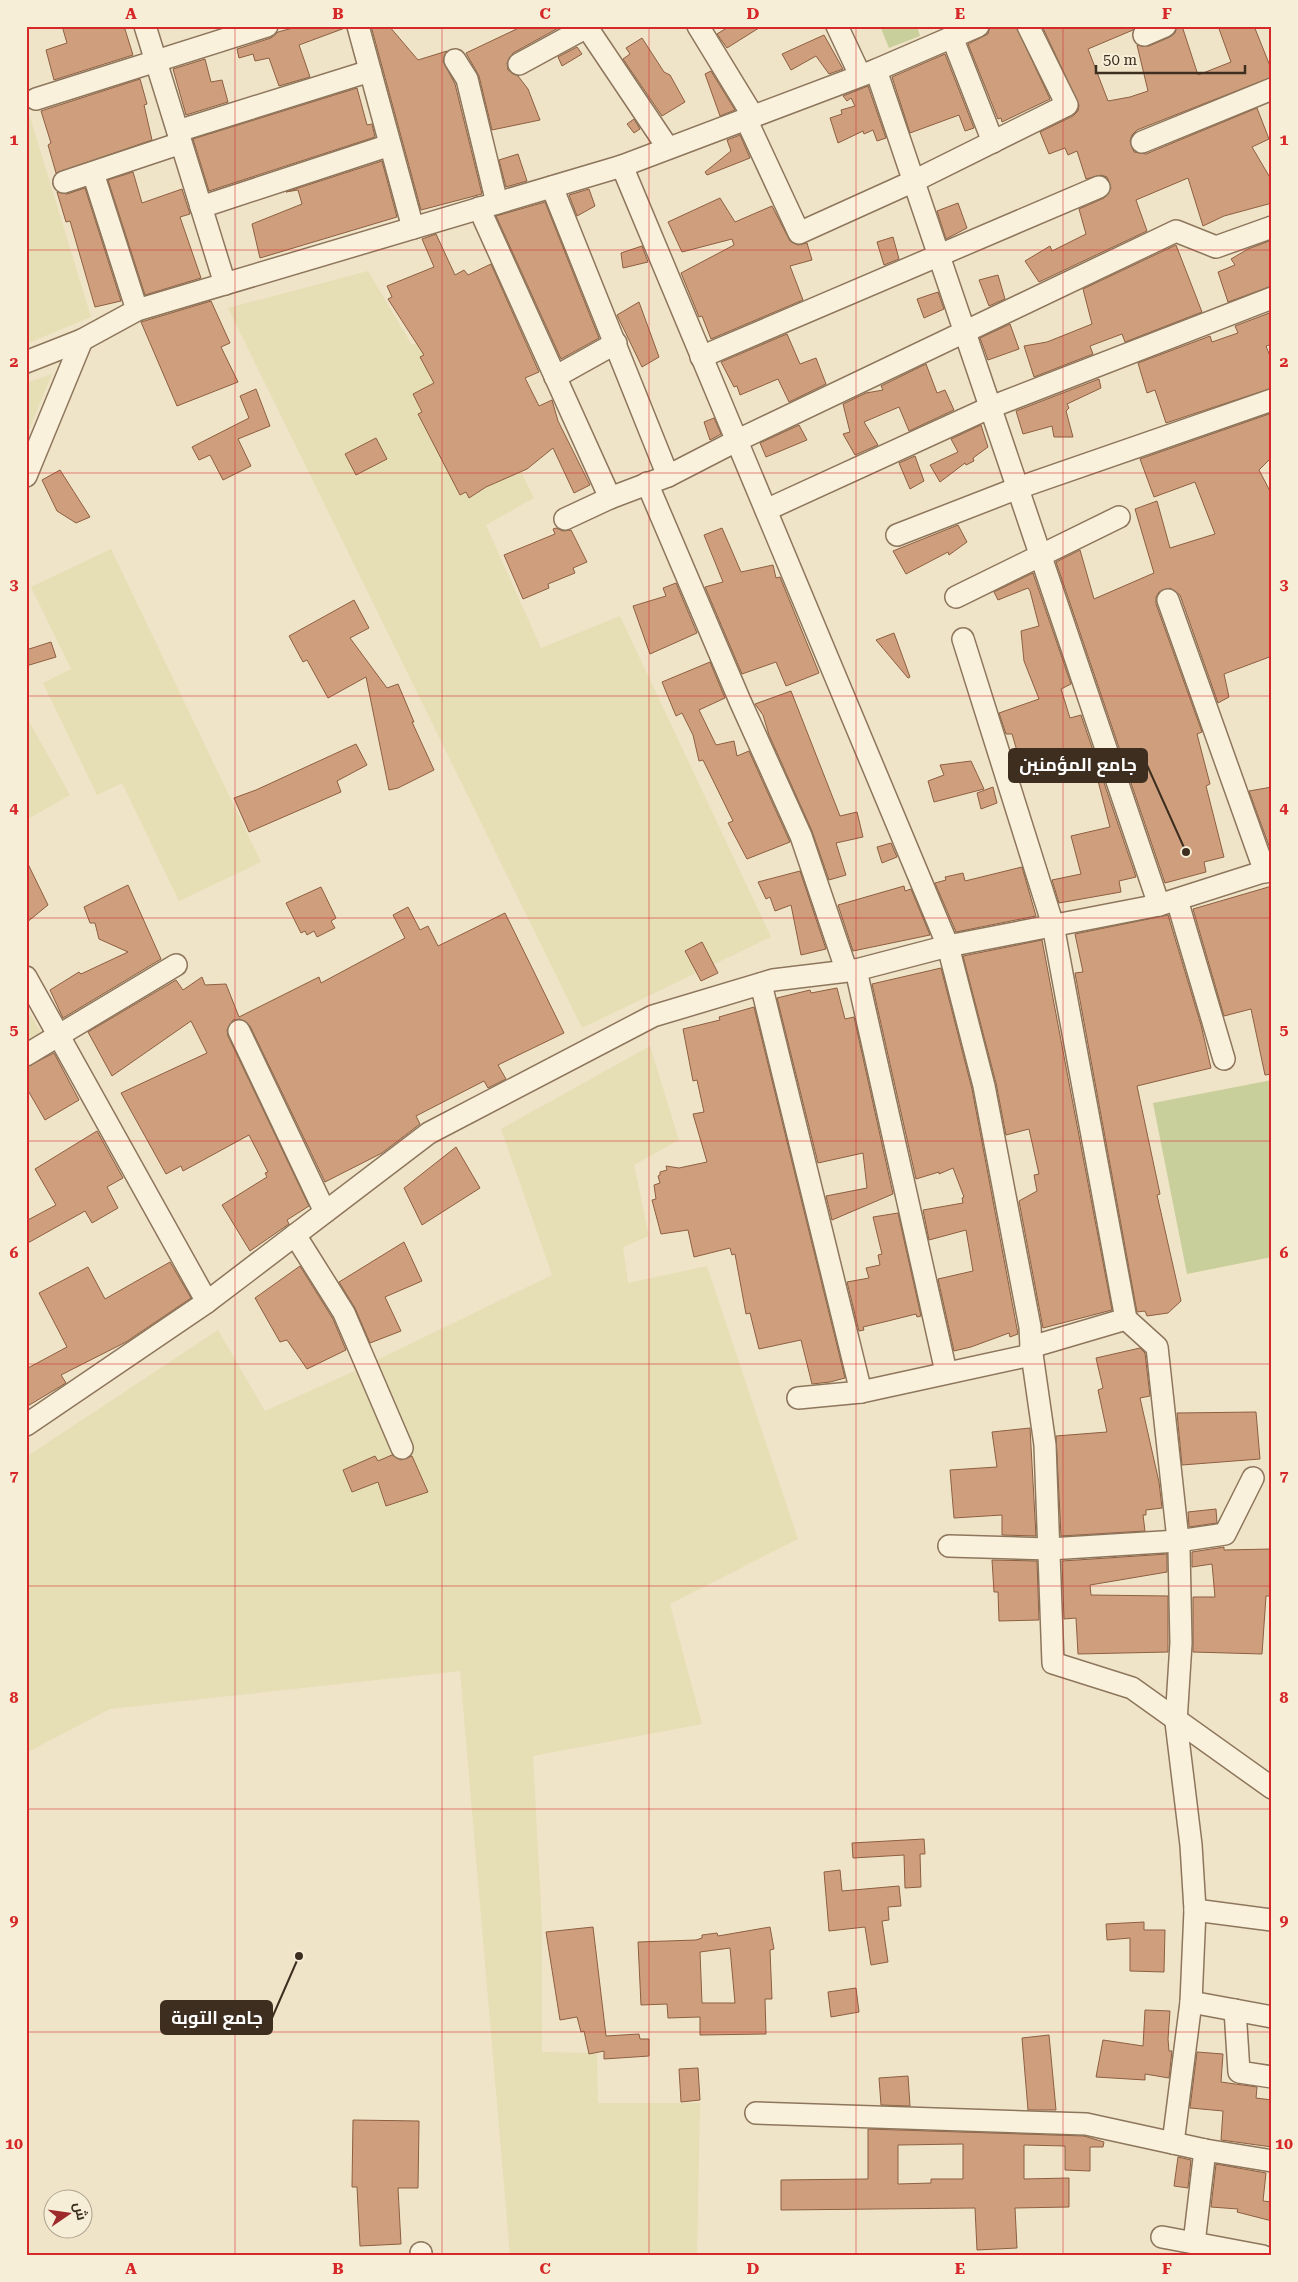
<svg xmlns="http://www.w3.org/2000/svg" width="1298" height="2282" font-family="'Roboto Serif',Cairo,serif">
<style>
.farmland{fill:#e6deb5}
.green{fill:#c9cf9b}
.building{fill:#cf9f7d;stroke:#8d5f41;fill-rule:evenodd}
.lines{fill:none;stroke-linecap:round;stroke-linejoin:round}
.minor-casing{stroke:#8d765c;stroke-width:24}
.minor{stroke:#faf1dc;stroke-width:21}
.grid{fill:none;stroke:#d62828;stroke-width:1;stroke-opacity:0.55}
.leader{fill:none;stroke:#3d2e20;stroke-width:2}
.callout-dot{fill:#3d2e20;stroke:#f7eed8;stroke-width:2}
.callout{fill:#3d2e20;stroke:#3d2e20;stroke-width:2}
.callout-label{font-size:18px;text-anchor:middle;font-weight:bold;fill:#fff}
.neatline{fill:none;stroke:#d62828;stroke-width:2}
.grid-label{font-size:16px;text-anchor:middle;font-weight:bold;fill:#d62828}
</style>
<rect width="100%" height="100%" fill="#f0e4c8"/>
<g class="farmland">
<path d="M26 104 91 317 26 344Z"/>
<path d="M368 271 412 345 450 328 534 498 486 525 541 648 620 616 771 937 582 1028 228 308Z"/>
<path d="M52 374 26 437V383Z"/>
<path d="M111 549 261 862 179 901 122 783 97 795 43 683 71 669 31 587Z"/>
<path d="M26 716 70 795 26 820Z"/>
<path d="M26 1008 41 1032 26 1041Z"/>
<path d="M650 1046 679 1140 634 1165 649 1236 623 1247 628 1283 707 1266 798 1539 670 1604 702 1724 533 1756 542 1925V2052L597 2053 598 2103H700L697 2256H510L460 1671 110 1709 26 1753V1457L218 1330 265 1411 348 1374 552 1275 501 1129Z"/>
</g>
<g class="green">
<path d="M880 26H917L920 36 889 48Z"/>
<path d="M1272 1080V1257L1187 1274 1153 1103Z"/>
</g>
<g class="building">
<path d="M62 26H124L133 55 54 80 46 50 67 43Z"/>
<path d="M300 26H344L345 28 299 45 310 77 279 86 269 58 255 61 253 54 239 58 237 49 271 38 278 32Z"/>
<path d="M371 26H389L418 60 447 51 443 61 455 84 482 194 421 210Z"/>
<path d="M523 26H562L513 53 507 63 508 70 518 76 528 89 540 120 492 130 479 76 466 53Z"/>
<path d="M730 26H762L727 48 717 34Z"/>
<path d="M990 26H1016L1050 99 1002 122 1001 118 998 119 968 44 988 34Z"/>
<path d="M1042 26H1135L1133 30 1088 49 1108 101 1130 97 1148 91 1137 45 1149 46 1170 37 1175 33 1177 26H1182L1198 75 1231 62 1218 26H1254L1272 71V77L1137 130 1132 135 1130 141 1134 152 1146 154 1257 108 1269 139 1252 147 1272 181V203L1224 216 1203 226 1188 178 1136 200 1147 231 1039 282 1025 261 1050 246 1052 251 1086 234 1079 209 1104 198 1111 188 1107 177 1101 175 1086 179 1077 151 1068 155 1065 148 1049 154 1040 132 1073 116 1078 111 1079 105Z"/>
<path d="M824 35 843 69 829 74 816 56 791 70 782 54Z"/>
<path d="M642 38 664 72 670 75 685 102 662 116 623 59 630 54 626 48Z"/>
<path d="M577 47 582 54 562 66 558 57Z"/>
<path d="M945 54 974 128 965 131 959 115 910 133 892 77Z"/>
<path d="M205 59 211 82 222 80 228 102 186 115 173 69Z"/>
<path d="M711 71 735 110 720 116 705 74Z"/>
<path d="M140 79 147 104 144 105 152 140 56 173 48 145 51 143 41 111Z"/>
<path d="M868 86 886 138 877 141 873 130 864 134 863 131 838 143 830 118 842 114 841 110 855 106 851 98 847 101 843 96Z"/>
<path d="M357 88 367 125 372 124 375 137 209 191 193 139Z"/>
<path d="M634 119 640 129 634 133 627 124Z"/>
<path d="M740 135 750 158 707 175 705 172 731 151 727 140Z"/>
<path d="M518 154 527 181 506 187 499 160Z"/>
<path d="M382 161 397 217 260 258 252 224 302 204 298 190 286 192Z"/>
<path d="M133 172 142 203 182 189 190 214 180 217 201 278 145 295 108 180Z"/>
<path d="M85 188 121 301 95 307 70 221 66 222 57 192 67 194Z"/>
<path d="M589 189 595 206 577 216 569 195Z"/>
<path d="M720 198 735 222 772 206 790 241 798 245 807 243 812 260 790 266 803 300 711 339 702 316 699 317 681 273 734 245 732 239 682 252 668 222Z"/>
<path d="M545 202 599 338 561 359 496 216Z"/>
<path d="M958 203 967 228 946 239 937 211Z"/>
<path d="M436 234 455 275 464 270 468 275 491 264 539 372 525 378 539 406 552 400 558 421 590 485 574 493 553 448 527 469 486 487 469 498 466 492 460 495 418 414 422 412 413 394 434 383 420 357 424 355 388 299 392 297 387 286 434 267 422 239Z"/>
<path d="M893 237 899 259 884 265 877 242Z"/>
<path d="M1272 240V286L1228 302 1218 272 1235 265 1231 259 1248 249Z"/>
<path d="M1176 245 1202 312 1125 342 1122 334 1090 346 1093 354 1034 377 1024 346 1047 342 1092 324 1083 289Z"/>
<path d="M642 246 648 262 623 268 621 253Z"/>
<path d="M998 275 1005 299 989 306 979 280Z"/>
<path d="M938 292 944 309 924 318 917 299Z"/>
<path d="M211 301 230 343 221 347 238 382 177 406 141 322Z"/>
<path d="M639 302 659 357 642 367 617 315Z"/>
<path d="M1272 312V344L1266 346 1272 361V388L1166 423 1155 390 1147 393 1138 363 1210 336 1212 342 1238 333 1235 326Z"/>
<path d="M1010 324 1019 349 988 360 980 338Z"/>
<path d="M787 334 800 364 816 358 826 384 789 402 778 379 740 395 737 386 734 387 721 362Z"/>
<path d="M926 364 937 393 945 390 954 410 909 431 899 407 864 422 878 445 855 455 843 434 850 432 843 404 866 393 883 390 881 386Z"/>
<path d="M1099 379 1101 388 1067 404 1069 408 1066 411 1073 437H1054L1052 426 1023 434 1016 411Z"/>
<path d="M256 389 270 426 238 439 251 466 223 480 210 455 199 460 192 447 249 418 240 396Z"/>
<path d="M1272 413V457L1259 470 1272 495V656L1224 674 1229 697 1218 703 1180 595 1170 588 1159 592 1156 597V604L1202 732 1197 734 1210 784 1206 786 1224 857 1204 862 1206 872 1165 883 1056 562 1080 550 1094 599 1154 573 1135 509 1157 501 1170 548 1215 534 1195 482 1154 497 1140 459Z"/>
<path d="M714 418 721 434 710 440 704 422Z"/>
<path d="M799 425 807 440 766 457 760 443Z"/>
<path d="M981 425 988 447 973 458 974 461 966 465 965 463 940 482 930 465 958 452 951 439Z"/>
<path d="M376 438 387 459 356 475 345 454Z"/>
<path d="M915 456 924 481 910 489 899 463Z"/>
<path d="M60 470 90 517 76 523 57 511 42 480Z"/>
<path d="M958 525 967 542 949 555 948 552 906 574 893 551Z"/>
<path d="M556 528 563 531 571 530 587 562 573 568 575 573 548 584 549 588 523 599 504 555 555 534 553 529Z"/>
<path d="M722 528 741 572 773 565 776 578 780 577 819 673 786 686 776 662 742 674 705 587 723 582 704 535Z"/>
<path d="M1033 573 1071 684 1061 689 1070 718 1081 715 1136 877 1119 881 1121 892 1059 903 1052 880 1081 874 1071 836 1110 827 1097 777 1087 779 1083 773 1064 778 1058 756 1022 768 1012 734H1006L999 713 1039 699 1024 661 1021 631 1039 626 1030 591 1028 588 998 600 994 592Z"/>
<path d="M676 583 697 633 650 654 633 606 666 596 663 588Z"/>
<path d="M354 600 369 628 350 638 387 688 398 684 414 722H412L434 770 398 788 389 790 366 677 328 698 307 660 303 662 289 636Z"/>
<path d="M894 633 910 677 908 678 876 640Z"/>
<path d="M51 642 56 657 26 666V650Z"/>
<path d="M710 662 725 698 699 710 716 745 734 741 737 756 749 751 790 842 747 859 728 823 733 821 703 760 699 761 693 735 682 713 676 716 662 682Z"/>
<path d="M791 691 840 816 857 812 863 837 836 843 846 875 829 880 812 831 769 735 763 715 755 704Z"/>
<path d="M356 744 367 765 337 781 341 792 249 832 234 798 256 790Z"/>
<path d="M971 761 984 789 934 802 928 781 944 775 940 765Z"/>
<path d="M993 787 997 803 981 809 977 793Z"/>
<path d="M1272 787V854L1249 791Z"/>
<path d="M891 843 897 857 882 863 877 847Z"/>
<path d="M26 860 48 905 26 923Z"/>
<path d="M1022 867 1036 916 956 932 935 883 946 880 945 877 963 873 965 881Z"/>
<path d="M800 871 826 949 801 955 791 905 775 911 770 897 766 899 758 882Z"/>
<path d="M128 885 161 959 63 1018 50 990 79 972 81 974 128 952 99 939 95 923H90L84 907Z"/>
<path d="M904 886 905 891 911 889 930 935 853 951 838 905Z"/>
<path d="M1272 886V1074L1265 1075 1251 1009 1224 1016 1193 909Z"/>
<path d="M321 887 336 918 331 921 335 928 317 937 314 931 307 935 305 931 301 933 286 903Z"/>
<path d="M408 907 420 930 428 926 438 946 505 913 564 1033 498 1065 506 1079 488 1088 484 1081 416 1116 420 1124 382 1153 325 1182 250 1026 240 1019 233 1020 227 1030 228 1036 309 1206 287 1220 289 1224 250 1251 222 1205 267 1177 265 1173 268 1172 249 1135 183 1171 181 1166 166 1174 121 1093 207 1053 191 1021 112 1076 88 1032 176 980 183 990 202 977 205 985 226 984 239 1017 319 977 321 983 405 938 393 915Z"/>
<path d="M1168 915 1201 1025 1211 1068 1137 1086 1160 1194 1157 1195 1181 1301 1168 1313 1147 1316 1145 1311 1137 1312 1075 973 1083 972 1075 934Z"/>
<path d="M1042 940 1112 1310 1043 1328 1019 1201 1037 1191 1034 1175 1039 1174 1029 1129 1006 1135 996 1083 963 956Z"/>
<path d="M702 942 718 973 701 981 685 951Z"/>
<path d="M941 968 972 1089 1018 1334 1010 1337 1009 1333 971 1347 954 1351 938 1279 973 1271 966 1230 929 1240 923 1210 963 1203 962 1198 964 1197 953 1168 939 1174V1172L916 1179 872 984Z"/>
<path d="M837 988 845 1019 854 1017 893 1194 832 1220 826 1196 867 1188 863 1153 818 1163 777 998 810 990 811 993Z"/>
<path d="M754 1007 845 1378 830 1382 812 1384 801 1340 759 1349 750 1313 746 1314 735 1254 732 1255 730 1248 694 1257 688 1230 661 1234 652 1200 656 1199 654 1185 660 1183 658 1176 660 1175V1172L667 1170 666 1166 679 1168 707 1162 693 1114 704 1112 697 1080 693 1081 683 1029 720 1020 719 1017Z"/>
<path d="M54 1053 79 1100 45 1120 26 1087V1067Z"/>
<path d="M97 1131 123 1178 107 1187 118 1208 92 1223 85 1211 26 1244V1221L56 1205 35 1169Z"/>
<path d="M456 1147 480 1188 422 1225 404 1188Z"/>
<path d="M898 1213 921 1316 917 1317 916 1314 888 1321 863 1327 864 1330 859 1331 847 1282 869 1278 866 1268 880 1265 878 1255 882 1254 873 1217Z"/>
<path d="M404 1242 422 1281 385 1297 401 1331 370 1343 355 1308 339 1282Z"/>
<path d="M170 1262 191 1298 126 1342 61 1375 66 1383 26 1407V1369L67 1347 39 1293 88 1267 105 1299Z"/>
<path d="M300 1266 333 1319 346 1350 307 1369 287 1340 280 1342 255 1298Z"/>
<path d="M1140 1348 1145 1353 1150 1396 1140 1398 1159 1482 1162 1508 1146 1510V1515H1143L1145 1531 1061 1536 1056 1436 1107 1432 1098 1390 1103 1388 1096 1358Z"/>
<path d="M1256 1412 1260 1459 1182 1465 1177 1413Z"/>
<path d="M1030 1428 1036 1536 1002 1535V1515L954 1518 950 1470 997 1467 992 1432Z"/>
<path d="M392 1455 401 1460 412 1456 428 1492 386 1506 378 1482 352 1492 343 1470 375 1456 378 1461Z"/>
<path d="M1216 1509 1217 1523 1189 1527 1188 1512Z"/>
<path d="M1224 1547V1550L1272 1549V1596H1266L1262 1654 1193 1652V1597H1215L1212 1564 1192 1567V1552Z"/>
<path d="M1167 1554V1572L1090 1585 1091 1595 1168 1596V1652L1078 1654 1076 1618 1064 1619 1062 1561Z"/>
<path d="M992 1560 1037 1561 1039 1620 999 1621 998 1592H994Z"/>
<path d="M924 1839 925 1854H920L921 1887 905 1888 904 1855 853 1858 852 1843Z"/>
<path d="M840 1870 842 1891 899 1886 901 1906 888 1907 889 1920 882 1921 888 1962 871 1965 865 1927 829 1931 824 1872Z"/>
<path d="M1144 1922V1930H1165L1164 1972 1130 1971V1938L1107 1940 1106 1924Z"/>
<path d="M593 1927 606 2036 639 2034 640 2039H649V2056L604 2059V2051L589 2054 584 2031 581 2032 577 2017 560 2020 546 1932Z"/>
<path d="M770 1927 774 1949 770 1950 772 1999H765L766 2034 700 2035V2017L668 2018 667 2004 641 2005 638 1942 696 1940 702 1938V1935L717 1933 718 1936ZM730 1948 735 2003H702L700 1952Z"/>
<path d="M856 1988 859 2012 831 2017 828 1992Z"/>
<path d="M1145 2010 1170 2011 1168 2039 1169 2051H1172L1169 2078 1145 2074V2080L1096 2077 1103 2040 1143 2046Z"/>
<path d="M1049 2035 1056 2110H1028L1022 2038Z"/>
<path d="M1197 2052 1223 2054 1221 2082 1257 2087 1256 2098 1272 2100V2147L1221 2140 1223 2111 1190 2108Z"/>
<path d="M698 2068 700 2100 681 2102 679 2069Z"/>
<path d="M908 2076 910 2106 881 2105 879 2078Z"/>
<path d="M353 2120 419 2121 418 2188H398L401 2244 360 2246 357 2187H352Z"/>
<path d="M868 2129 1084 2136 1104 2142 1103 2147H1090V2171L1065 2170V2146L1024 2145V2179L1069 2178V2207L1015 2208 1017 2248 977 2250 975 2208 781 2210V2180L868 2179ZM963 2144V2179H931V2183L898 2184V2145Z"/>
<path d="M1178 2157 1191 2160 1188 2188 1174 2186Z"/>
<path d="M1216 2164 1266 2173 1263 2201 1272 2202V2221L1237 2212 1238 2209 1211 2207Z"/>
</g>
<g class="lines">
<defs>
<g id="minor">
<path d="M145 26 225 284"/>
<path d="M358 26 413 228"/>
<path d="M586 26 668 148"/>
<path d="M698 26 753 116"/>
<path d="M837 26 860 75"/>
<path d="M1144 35 1165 26"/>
<path d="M952 37 993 142"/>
<path d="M455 60 467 79 497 203"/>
<path d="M519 64 587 27"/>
<path d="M876 70 1159 905"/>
<path d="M36 99 267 26"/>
<path d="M746 119 799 233 914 181 1067 105 1028 26"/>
<path d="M178 131 370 71"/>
<path d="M1142 142 1272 89"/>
<path d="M622 166 948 946 984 1086 1030 1327 1031 1347 1126 1319"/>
<path d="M93 173 137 310"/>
<path d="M64 182 181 143"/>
<path d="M552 187 668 476"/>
<path d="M201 207 390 145"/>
<path d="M479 208 610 498"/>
<path d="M701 357 1099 187"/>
<path d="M26 362 82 340 137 310 622 166 876 70 978 26"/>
<path d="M555 377 616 343"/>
<path d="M26 476 82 340"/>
<path d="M647 483 740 701 801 836 846 969"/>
<path d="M766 510 991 407 1272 298"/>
<path d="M565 519 610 498 668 476 736 441 1176 231 1216 247 1272 227"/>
<path d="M897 535 1018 488 1272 400"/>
<path d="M956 597 1119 517"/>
<path d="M1168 600 1265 872"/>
<path d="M963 639 1053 925 1126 1319 1157 1347 1179 1549 1181 1643 1176 1722 1191 1845 1195 1910 1191 2002 1173 2143"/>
<path d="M1177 900 1224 1059"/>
<path d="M856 970 946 1372"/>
<path d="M26 977 207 1302"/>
<path d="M761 984 861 1392"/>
<path d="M239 1031 325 1212"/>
<path d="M26 1055 176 965"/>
<path d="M295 1235 344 1313 402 1448"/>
<path d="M1031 1347 1045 1445 1053 1663 1132 1688 1272 1788"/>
<path d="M798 1398 861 1392 1031 1355"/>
<path d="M26 1425 207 1302 429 1133 653 1016 773 980 856 970 948 946 1159 905 1272 869"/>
<path d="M949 1546 1049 1549 1178 1541 1225 1534 1253 1478"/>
<path d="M1195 1910 1272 1920"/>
<path d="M1191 2002 1272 2017"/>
<path d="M1235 2010 1239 2072 1272 2077"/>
<path d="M756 2113 1086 2124 1205 2150 1272 2161"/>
<path d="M1162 2237 1263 2256"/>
<path d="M1194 2243 1205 2150"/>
<path d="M421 2256V2253"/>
</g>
</defs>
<use href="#minor" class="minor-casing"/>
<use href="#minor" class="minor"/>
</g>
<path class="grid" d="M235 26V2256M442 26V2256M649 26V2256M856 26V2256M1063 26V2256M26 250H1272M26 473H1272M26 696H1272M26 918H1272M26 1141H1272M26 1364H1272M26 1586H1272M26 1809H1272M26 2032H1272"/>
<path class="leader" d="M1186 852L1147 765M299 1956L272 2018"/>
<g class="callout-dot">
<circle cx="1186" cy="852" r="5"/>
<circle cx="299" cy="1956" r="5"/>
</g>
<g class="callout">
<rect x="1009" y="749" width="138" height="33" rx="5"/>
<rect x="161" y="2001" width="111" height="33" rx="5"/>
</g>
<g class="callout-label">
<text x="1078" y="771">جامع المؤمنين</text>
<text x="217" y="2024">جامع التوبة</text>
</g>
<rect width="1298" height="2282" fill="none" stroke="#f7eed8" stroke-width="55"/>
<g transform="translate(68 2214) rotate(77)"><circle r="24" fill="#f7eed8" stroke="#ada18e"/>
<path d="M0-4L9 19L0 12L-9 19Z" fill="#9e2a2b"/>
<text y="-8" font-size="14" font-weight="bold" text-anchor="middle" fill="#3d2e20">ش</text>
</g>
<path d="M1096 65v8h149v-8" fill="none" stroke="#3d2e20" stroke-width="2.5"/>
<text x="1103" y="65" font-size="15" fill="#3d2e20" stroke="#f7eed8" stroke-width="4" paint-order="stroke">50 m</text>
<rect x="28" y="28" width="1242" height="2226" class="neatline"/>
<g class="grid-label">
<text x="131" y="19">A</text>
<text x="338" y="19">B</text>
<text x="545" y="19">C</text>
<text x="753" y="19">D</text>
<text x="960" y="19">E</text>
<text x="1167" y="19">F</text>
<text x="14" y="145">1</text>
<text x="1284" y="145">1</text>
<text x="14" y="367">2</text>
<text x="1284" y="367">2</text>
<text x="14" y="590">3</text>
<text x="1284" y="590">3</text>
<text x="14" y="813">4</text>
<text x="1284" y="813">4</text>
<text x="14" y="1035">5</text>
<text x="1284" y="1035">5</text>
<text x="14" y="1258">6</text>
<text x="1284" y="1258">6</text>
<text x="14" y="1481">7</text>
<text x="1284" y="1481">7</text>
<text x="14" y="1703">8</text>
<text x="1284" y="1703">8</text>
<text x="14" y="1926">9</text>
<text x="1284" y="1926">9</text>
<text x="14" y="2149">10</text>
<text x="1284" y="2149">10</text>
<text x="131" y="2274">A</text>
<text x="338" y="2274">B</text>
<text x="545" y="2274">C</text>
<text x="753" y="2274">D</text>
<text x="960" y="2274">E</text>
<text x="1167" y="2274">F</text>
</g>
</svg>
